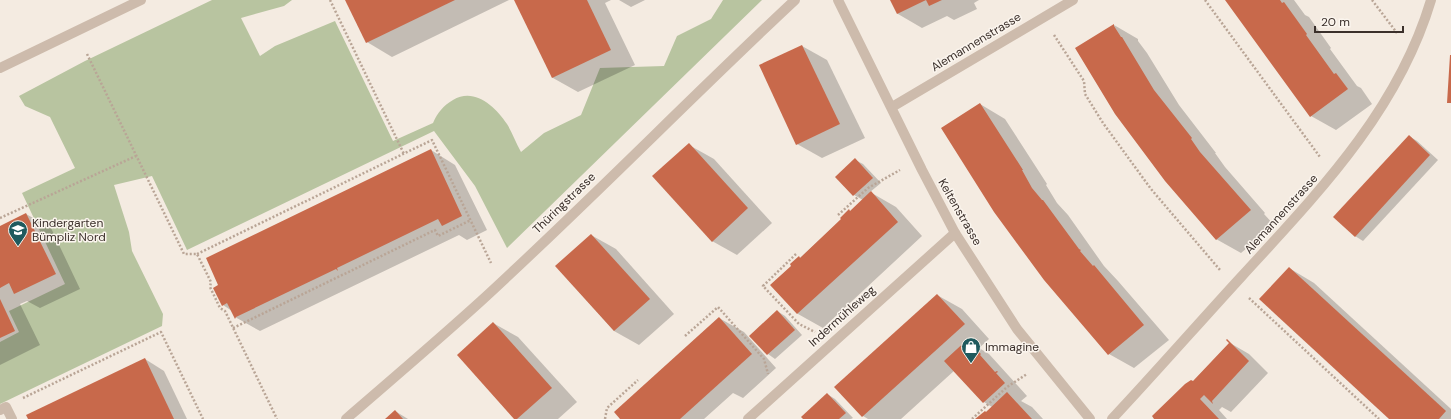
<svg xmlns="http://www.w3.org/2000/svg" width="1451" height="419" font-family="'DM Sans',sans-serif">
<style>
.green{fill:#b8c4a0}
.shadow{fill:#0003}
.building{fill:#c8694b}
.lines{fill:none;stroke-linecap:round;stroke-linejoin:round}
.path{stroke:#b9a596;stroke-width:2.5;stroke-dasharray:2 2;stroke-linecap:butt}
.minor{stroke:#cdbbac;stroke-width:10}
.labels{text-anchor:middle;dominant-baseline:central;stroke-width:3;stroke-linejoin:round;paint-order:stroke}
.street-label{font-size:12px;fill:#3b302b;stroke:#fbf5ee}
.poi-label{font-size:12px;fill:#3b302b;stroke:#fbf5ee;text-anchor:start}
</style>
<rect width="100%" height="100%" fill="#f4ebe1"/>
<path class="green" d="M212 0H292L284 6 241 18 260 56 275 46 335 21 393 141 433 123C438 112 443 106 453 100 474 87 495 106 507 124 512 132 516 143 521 152L544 133 581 115 600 68 664 66 677 36 711 19 723 0H762L507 248 475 186 434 131 187 250 152 176 114 185 129 232 132 251 163 314 162 326 0 404V342L19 332 9 311 65 284 22 193 75 168 50 117 25 106 19 96 85 61Z"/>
<g class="shadow">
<path d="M346 0H509L392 57 367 42Z"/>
<path d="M515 0H611L605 3 635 65 578 92 553 78Z"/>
<path d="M619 0H645L631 7Z"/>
<path d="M891 0H979L974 3 977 9 954 20 947 16 922 28 898 14Z"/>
<path d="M1226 0H1294L1305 15 1309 17 1331 48 1330 49 1357 86 1361 88 1372 104 1336 130 1311 116Z"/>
<path d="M1114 25 1138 39V41L1147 53 1179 105 1216 153H1215L1225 167 1265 213 1264 214 1274 225 1241 253 1216 239 1116 113Z"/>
<path d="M802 46 827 60 865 138 822 158 797 144Z"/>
<path d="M980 104 1005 119 1047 184 1046 185 1057 203 1068 215 1104 266 1118 281 1169 340 1134 368 1109 354Z"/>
<path d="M1409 136 1417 141 1438 160 1363 241 1355 236Z"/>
<path d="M689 145 714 159 772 223 737 255 712 241Z"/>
<path d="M431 150 455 165 487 230 467 240 459 235 260 331 235 317 232 311 223 305Z"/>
<path d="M855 160 863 164 881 183 870 192 896 207 922 236 823 328 798 314 772 285 792 266 799 257 800 258 863 200 854 195 836 177Z"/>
<path d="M26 214 51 228 80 289 40 308 27 301 20 304 40 345 0 365V227Z"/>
<path d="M591 235 616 249 674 314 639 345 614 331 556 266Z"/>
<path d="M1289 268 1314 283 1451 409V419H1390Z"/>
<path d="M937 295 962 309 989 339 979 348 989 354 1027 396 1021 401 1032 407 1043 419H978L992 407 984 402 955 370 901 419H868L863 416 836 387Z"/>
<path d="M777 311 785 316 802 335 775 359 768 354Z"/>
<path d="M719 318 744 332 776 368 743 398 733 393 704 419H622Z"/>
<path d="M493 323 518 337 577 402 558 419H516Z"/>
<path d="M1230 343 1249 354 1268 373 1231 412 1222 407 1219 410 1227 419H1156L1193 382Z"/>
<path d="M145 359 164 371 187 419H29Z"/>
<path d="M827 394 835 399 853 418 851 419H804Z"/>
<path d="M395 411 408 419H386Z"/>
</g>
<g class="building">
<path d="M345 0H455L366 43Z"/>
<path d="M514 0H587L611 50 552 78Z"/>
<path d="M890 0H926L897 14Z"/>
<path d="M926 0H942L929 6Z"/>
<path d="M1225 0H1280L1282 3 1284 2 1307 34 1306 35 1334 74 1336 73 1348 89 1310 117Z"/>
<path d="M1114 24V26L1121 37H1122L1154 90 1192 138 1191 139 1200 152 1251 210 1216 240 1165 181 1115 114 1075 48Z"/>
<path d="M802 45 840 124 796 145 759 65Z"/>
<path d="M1450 55H1451V103H1447Z"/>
<path d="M980 103 1023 170H1022L1032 188 1042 200H1043L1079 249 1081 250 1080 251 1093 266 1094 265 1144 325 1108 355 1044 280 994 212 941 128Z"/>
<path d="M1409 135 1430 155 1355 237 1333 217Z"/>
<path d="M689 143 748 208 712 242 652 176Z"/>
<path d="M431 149 462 216 442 226 438 219 337 268 338 271 336 269 236 317 235 319 227 303 222 306 213 288 218 285 206 258Z"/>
<path d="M855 158 873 178 853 196 835 177Z"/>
<path d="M871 191 898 222 797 314 770 285 791 266 790 264 799 256 800 258 841 219 840 218 849 209 850 211Z"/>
<path d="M26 213 56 274 14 294 9 283 0 288V226Z"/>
<path d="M591 234 650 299 614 331 555 266Z"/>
<path d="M1289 267 1446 411 1439 419H1389L1259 299Z"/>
<path d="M937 294 965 324 862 417 834 387Z"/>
<path d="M0 299 15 331 0 338Z"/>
<path d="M777 310 795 330 767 355 749 336Z"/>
<path d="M719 317 752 354 680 419H620L614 412Z"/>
<path d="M493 322 552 388 517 419H514L457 355Z"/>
<path d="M969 338 970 339 968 341 981 354 980 355 995 372 997 371 998 372 996 373 1005 383 983 403 944 361Z"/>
<path d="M1227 339 1249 361 1212 401 1213 404 1204 395 1200 399 1219 419H1154L1152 416 1185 384 1191 380 1193 381 1229 343 1226 340Z"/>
<path d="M145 358 174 419H28L26 415Z"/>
<path d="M1007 392 1032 419H975L985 411 986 412Z"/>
<path d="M827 393 846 413 839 419H803L801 417Z"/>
<path d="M395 410 403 419H385Z"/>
</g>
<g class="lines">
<g class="path">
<path d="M330 0 404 154"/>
<path d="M1205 0 1320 157"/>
<path d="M1372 0 1397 33"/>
<path d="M1054 35 1084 81 1085 94 1103 123 1151 189 1220 270"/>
<path d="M87 54 184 254H197L211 282 210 287 220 308 225 311 277 419"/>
<path d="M838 215 868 188 900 170"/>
<path d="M0 218 136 156"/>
<path d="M197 254 432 140 491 263"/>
<path d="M796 254 763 286 799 324 815 332"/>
<path d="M1249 298 1379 419"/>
<path d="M233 328 435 230 438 236 471 220"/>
<path d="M685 336 718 307 764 359 768 374"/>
<path d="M23 398 161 332 203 419"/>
<path d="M605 419 607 408 638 380"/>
<path d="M972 419 1007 387 1027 374"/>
</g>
<g class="minor">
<path d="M838 0 922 170 955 233 1017 329 1090 419"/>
<path d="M0 68 141 0"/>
<path d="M892 107 1073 0"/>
<path d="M0 410 6 407 12 419"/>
<path d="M346 419C391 380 437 341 481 301 588 203 689 99 795 0"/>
<path d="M748 419 955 233"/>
<path d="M1112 419C1156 372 1198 324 1242 276 1318 193 1398 111 1431 0"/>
</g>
</g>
<defs>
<symbol id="school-pin" viewBox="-11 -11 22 30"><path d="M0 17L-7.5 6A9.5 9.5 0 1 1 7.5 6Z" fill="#1f5a5e" stroke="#fbf5ee"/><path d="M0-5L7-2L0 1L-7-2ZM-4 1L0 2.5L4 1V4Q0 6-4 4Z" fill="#fff"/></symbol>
<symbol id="shop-pin" viewBox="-11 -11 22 30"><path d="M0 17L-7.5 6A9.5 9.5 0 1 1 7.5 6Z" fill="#1f5a5e" stroke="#fbf5ee"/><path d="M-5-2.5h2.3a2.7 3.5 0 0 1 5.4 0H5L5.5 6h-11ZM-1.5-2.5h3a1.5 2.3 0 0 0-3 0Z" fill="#fff"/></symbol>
</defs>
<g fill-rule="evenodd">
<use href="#school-pin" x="7" y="219" width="22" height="30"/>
<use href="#shop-pin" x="960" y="336" width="22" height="30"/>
</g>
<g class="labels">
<g class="street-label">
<text transform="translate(976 42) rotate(-31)">Alemannenstrasse</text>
<text transform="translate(564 203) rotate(-44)">Thüringstrasse</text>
<text transform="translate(960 212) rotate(60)">Keltenstrasse</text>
<text transform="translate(1281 214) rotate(-48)">Alemannenstrasse</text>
<text transform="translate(842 316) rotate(-42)">Indermühleweg</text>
</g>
<g class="poi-label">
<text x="32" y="223">Kindergarten<tspan x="32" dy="14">Bümpliz Nord</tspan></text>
<text x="985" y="347">Immagine</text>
</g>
</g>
<path d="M1315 26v6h88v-6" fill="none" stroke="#3b302b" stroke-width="2"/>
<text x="1321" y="26" font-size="12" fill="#3b302b" stroke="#fbf5ee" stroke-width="3" paint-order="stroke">20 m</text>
</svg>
